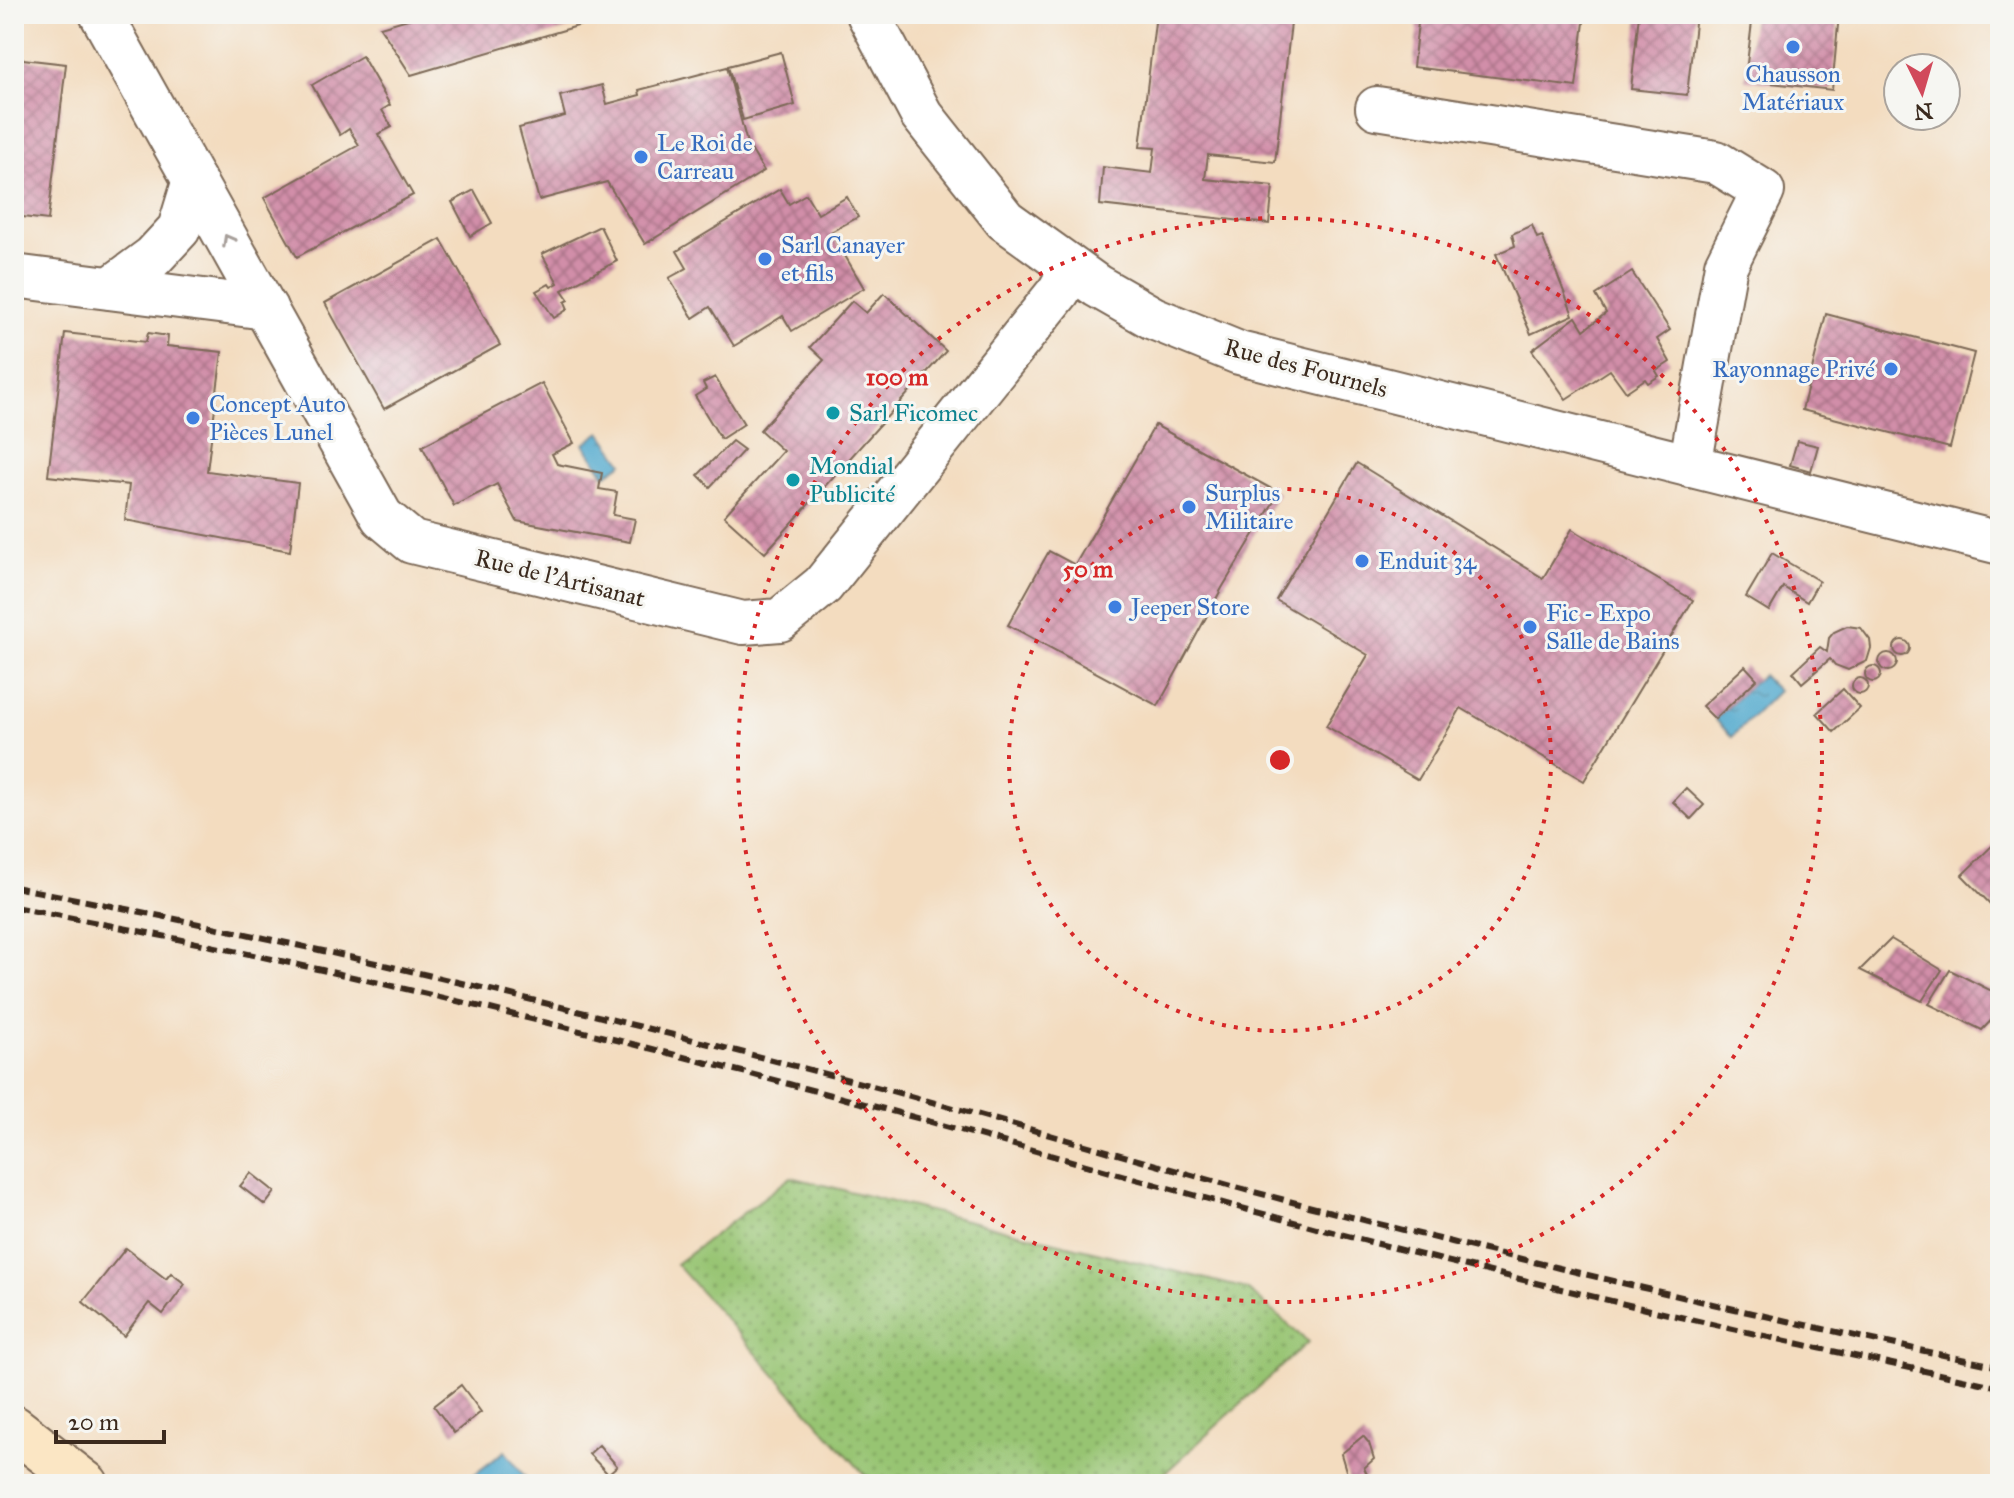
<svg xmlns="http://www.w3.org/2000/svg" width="2014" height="1498" font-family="'IM FELL Great Primer',serif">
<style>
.grass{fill:url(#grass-dots);stroke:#697748;stroke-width:2}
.water{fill:url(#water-ripples);stroke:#466976;stroke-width:2}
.building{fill:url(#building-cross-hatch)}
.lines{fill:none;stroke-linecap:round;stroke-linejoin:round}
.street-casing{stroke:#7b6856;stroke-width:46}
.secondary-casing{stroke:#7b6856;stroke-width:48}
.street{stroke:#fff;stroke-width:42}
.secondary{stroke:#fbe6c4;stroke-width:44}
.rail{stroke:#3b2a1e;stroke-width:6;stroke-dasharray:12 6;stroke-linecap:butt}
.oneway{stroke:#a79f9a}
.ring{fill:none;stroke:#d62828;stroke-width:4;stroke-dasharray:4 8}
.shop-dot{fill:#3f7fe0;stroke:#f6f6f2;stroke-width:3}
.culture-dot{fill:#0f9aa8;stroke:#f6f6f2;stroke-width:3}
.labels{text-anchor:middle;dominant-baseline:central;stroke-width:6;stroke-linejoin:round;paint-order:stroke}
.shop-label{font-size:24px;fill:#366cbe;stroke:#f6f6f2;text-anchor:start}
.street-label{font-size:24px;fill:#3b2a1e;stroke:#f6f6f2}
.culture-label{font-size:24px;fill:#0d838f;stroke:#f6f6f2;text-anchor:start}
.centre{fill:#d62828;stroke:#f6f6f2;stroke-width:4}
.ring-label{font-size:24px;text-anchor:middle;font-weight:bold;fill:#d62828;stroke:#f6f6f2;stroke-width:6;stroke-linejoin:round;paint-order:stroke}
</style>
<defs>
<pattern id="grass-dots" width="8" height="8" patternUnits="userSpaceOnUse" patternTransform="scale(2)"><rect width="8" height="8" fill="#97c472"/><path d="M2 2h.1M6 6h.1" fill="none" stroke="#7c9f5d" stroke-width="1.8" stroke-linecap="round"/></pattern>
<pattern id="water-ripples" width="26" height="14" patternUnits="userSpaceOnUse" patternTransform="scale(2)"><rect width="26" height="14" fill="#50a8cd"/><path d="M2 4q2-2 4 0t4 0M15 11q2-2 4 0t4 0" fill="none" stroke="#4489a6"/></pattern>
<pattern id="building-cross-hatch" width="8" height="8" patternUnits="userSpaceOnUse" patternTransform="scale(2)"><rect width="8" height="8" fill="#d18ea9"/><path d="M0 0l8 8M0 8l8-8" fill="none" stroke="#ab7489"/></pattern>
</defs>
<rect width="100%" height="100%" fill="#f6f6f2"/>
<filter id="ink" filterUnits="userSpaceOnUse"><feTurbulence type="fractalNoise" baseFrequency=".0125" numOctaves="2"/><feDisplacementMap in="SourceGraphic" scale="16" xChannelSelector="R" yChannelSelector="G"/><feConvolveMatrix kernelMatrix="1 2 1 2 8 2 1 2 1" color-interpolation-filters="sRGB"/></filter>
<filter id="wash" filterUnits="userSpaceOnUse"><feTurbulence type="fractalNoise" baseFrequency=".006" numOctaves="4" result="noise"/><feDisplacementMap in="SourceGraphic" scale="32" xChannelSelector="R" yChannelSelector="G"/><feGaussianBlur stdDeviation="1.8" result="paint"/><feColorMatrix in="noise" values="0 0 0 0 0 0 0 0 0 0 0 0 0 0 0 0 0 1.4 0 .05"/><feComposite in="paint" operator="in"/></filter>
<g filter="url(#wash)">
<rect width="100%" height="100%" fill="#f3dcbf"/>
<path class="grass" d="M791 1177 1247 1289 1308 1342 1153 1484H873L676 1264Z"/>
<g class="water">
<path d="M601 432 623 463 605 475 584 444Z"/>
<path d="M1762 675 1778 691 1732 737 1715 719Z"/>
<path d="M505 1451 525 1477 516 1484H462Z"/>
</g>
<g id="blocks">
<g class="building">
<path d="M425 14H615V15L411 75 380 27Z"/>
<path d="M1156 14H1292L1275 162 1208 155 1205 179 1273 186 1269 224 1100 205 1103 167 1152 173 1155 148 1140 147Z"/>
<path d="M1419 14H1585L1576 87 1413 67Z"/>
<path d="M1639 14H1696L1687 95 1631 89Z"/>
<path d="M1753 14H1839L1832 90 1745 80Z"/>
<path d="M781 52 795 105 743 120 728 66Z"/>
<path d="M362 56 390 105 382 110 392 127 378 134 413 195 297 257 264 198 359 145 349 129 340 135 312 85Z"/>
<path d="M14 58 66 64 48 220 14 216Z"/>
<path d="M727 67 747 143 764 171 645 244 607 182 539 200 519 128 565 116 560 96 602 85 607 104 640 95 639 90Z"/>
<path d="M780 189 789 204 806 194 818 214 847 197 858 217 831 232 864 288 792 331 783 316 734 346 710 307 693 318 669 278 687 268 677 251Z"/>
<path d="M474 190 492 223 470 236 452 202Z"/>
<path d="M1532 225 1537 238 1542 236 1573 315 1531 334 1496 254 1515 246 1512 234Z"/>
<path d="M600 226 617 261 562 290 569 300 565 302 568 309 554 318 536 291 549 284 551 287 558 283 542 254Z"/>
<path d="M441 239 500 345 384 409 325 303Z"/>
<path d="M1632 272 1670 330 1657 339 1670 362 1656 371 1659 376 1648 383 1645 379 1626 392 1610 370 1566 399 1532 350 1576 317 1584 330 1606 313 1596 295Z"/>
<path d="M884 293 946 351 765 553 724 516 783 451 760 430 824 360 810 347 852 301 866 313Z"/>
<path d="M1826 314 1974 353 1950 448 1802 410Z"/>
<path d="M65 333 146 342 148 333 168 336 167 346 222 352 207 471 298 483 290 551 125 520 129 485 48 476Z"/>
<path d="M715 377 744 424 721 439 695 396 706 389 703 383Z"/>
<path d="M542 383 574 443 552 454 557 464 602 473 599 489 617 492 613 515 635 519 630 542 517 521 497 484 454 506 422 446Z"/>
<path d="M1155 425 1279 493 1222 588 1158 706 1008 625 1049 551 1075 565Z"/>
<path d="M732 441 744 450 710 487 698 475Z"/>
<path d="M1797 441 1818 446 1811 471 1790 465Z"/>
<path d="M1357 463 1543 578 1572 529 1693 600 1584 781 1461 708 1418 780 1326 726 1368 655 1276 600Z"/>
<path d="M1772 553 1819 581 1807 602 1783 587 1769 611 1746 597Z"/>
<path d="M1847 626 1861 628 1870 640 1871 648 1867 661 1848 670 1835 665 1830 659 1802 683 1793 672 1820 647 1827 652 1829 638 1834 632Z"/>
<circle cx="1902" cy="648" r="8"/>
<circle cx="1888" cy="662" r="9"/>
<path d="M1745 666 1757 679 1715 719 1702 706Z"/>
<circle cx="1873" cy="674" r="8"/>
<circle cx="1860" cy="686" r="8"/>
<path d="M1843 689 1860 708 1834 732 1817 713Z"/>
<path d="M1686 788 1704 805 1691 819 1673 802Z"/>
<path d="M2000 838V914L1962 875Z"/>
<path d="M1891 939 1942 970 1922 1001 1860 970Z"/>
<path d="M1950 970 2000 995V1011L1982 1030 1929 1004Z"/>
<path d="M251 1173 275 1192 265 1205 240 1186Z"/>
<path d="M126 1248 166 1279 171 1273 185 1284 163 1314 149 1303 124 1336 83 1302Z"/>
<path d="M461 1385 481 1412 454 1433 434 1406Z"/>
<path d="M1363 1436 1369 1443 1374 1459 1364 1468 1368 1476 1363 1481 1365 1484H1350L1341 1454Z"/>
<path d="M599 1445 617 1466 608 1474 589 1454Z"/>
</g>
</g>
</g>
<g filter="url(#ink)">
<use href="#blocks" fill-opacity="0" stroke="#7b6856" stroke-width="2"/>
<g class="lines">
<defs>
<g id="street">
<path d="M101 14 382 517 412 542 743 623 780 620 823 585 1059 291 1071 269"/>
<path d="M868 14 921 114 1005 220 1097 286 1153 318 1239 353 2000 543"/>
<path d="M1377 108 1716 162 1763 191 1726 265 1690 466"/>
<path d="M14 276 266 308"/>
<path d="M111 288 153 257 179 229 194 180"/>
</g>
<path id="secondary" d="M14 1428 86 1484"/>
</defs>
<use href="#street" class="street-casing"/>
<use href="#secondary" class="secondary-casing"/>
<use href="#street" class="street"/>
<use href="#secondary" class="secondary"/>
<g class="rail">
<path d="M14 887C307 942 596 1014 884 1089 1023 1126 1161 1168 1300 1204 1532 1263 1765 1318 2000 1367"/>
<path d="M14 907C307 961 597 1033 884 1109 1020 1146 1154 1185 1290 1221 1525 1283 1762 1337 2000 1387"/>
</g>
</g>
<defs><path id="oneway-chevron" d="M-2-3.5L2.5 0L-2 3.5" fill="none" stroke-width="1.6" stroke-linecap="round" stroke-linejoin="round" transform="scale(2)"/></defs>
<use class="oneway" href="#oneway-chevron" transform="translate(228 240) rotate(-119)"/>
</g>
<g class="ring">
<circle cx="1280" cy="760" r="271"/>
<circle cx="1280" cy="760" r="542"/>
</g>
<g class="shop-dot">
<circle cx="1793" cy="47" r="8"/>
<circle cx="641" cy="157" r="8"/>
<circle cx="765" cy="259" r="8"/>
<circle cx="1891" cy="369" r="8"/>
<circle cx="193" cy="418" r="8"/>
<circle cx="1189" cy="507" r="8"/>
<circle cx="1362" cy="561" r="8"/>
<circle cx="1115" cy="607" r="8"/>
<circle cx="1530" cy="627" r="8"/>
</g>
<g class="culture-dot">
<circle cx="833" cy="413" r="8"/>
<circle cx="793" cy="480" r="8"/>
</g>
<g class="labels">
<g class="shop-label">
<text x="1793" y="74" text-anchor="middle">Chausson<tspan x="1793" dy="28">Matériaux</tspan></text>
<text x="657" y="143">Le Roi de<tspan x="657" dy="28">Carreau</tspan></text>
<text x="781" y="245">Sarl Canayer<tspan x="781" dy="28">et fils</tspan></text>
<text x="1875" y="369" text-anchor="end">Rayonnage Privé</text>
<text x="209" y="404">Concept Auto<tspan x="209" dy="28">Pièces Lunel</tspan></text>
<text x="1205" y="493">Surplus<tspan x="1205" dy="28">Militaire</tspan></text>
<text x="1378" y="561">Enduit 34</text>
<text x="1131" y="607">Jeeper Store</text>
<text x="1546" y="613">Fic - Expo<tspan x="1546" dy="28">Salle de Bains</tspan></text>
</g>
<g class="street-label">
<text transform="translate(1306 368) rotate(15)">Rue des Fournels</text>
<text transform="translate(560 578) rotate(14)">Rue de l'Artisanat</text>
</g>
<g class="culture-label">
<text x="849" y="413">Sarl Ficomec</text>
<text x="809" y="466">Mondial<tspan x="809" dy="28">Publicité</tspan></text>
</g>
</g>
<circle cx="1280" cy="760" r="12" class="centre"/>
<g class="ring-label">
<text x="897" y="385">100 m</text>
<text x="1088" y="577">50 m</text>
</g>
<rect width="2014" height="1498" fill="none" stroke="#f6f6f2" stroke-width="48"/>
<g transform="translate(1922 92) rotate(175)"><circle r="38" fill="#f6f6f2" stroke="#aba49d" stroke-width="2"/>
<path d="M0-6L14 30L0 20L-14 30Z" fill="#d1495b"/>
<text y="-12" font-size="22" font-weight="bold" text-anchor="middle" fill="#3b2a1e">N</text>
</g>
<path d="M56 1430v12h108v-12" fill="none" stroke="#3b2a1e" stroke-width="4"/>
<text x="68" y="1430" font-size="24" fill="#3b2a1e" stroke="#f6f6f2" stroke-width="6" paint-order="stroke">20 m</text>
</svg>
